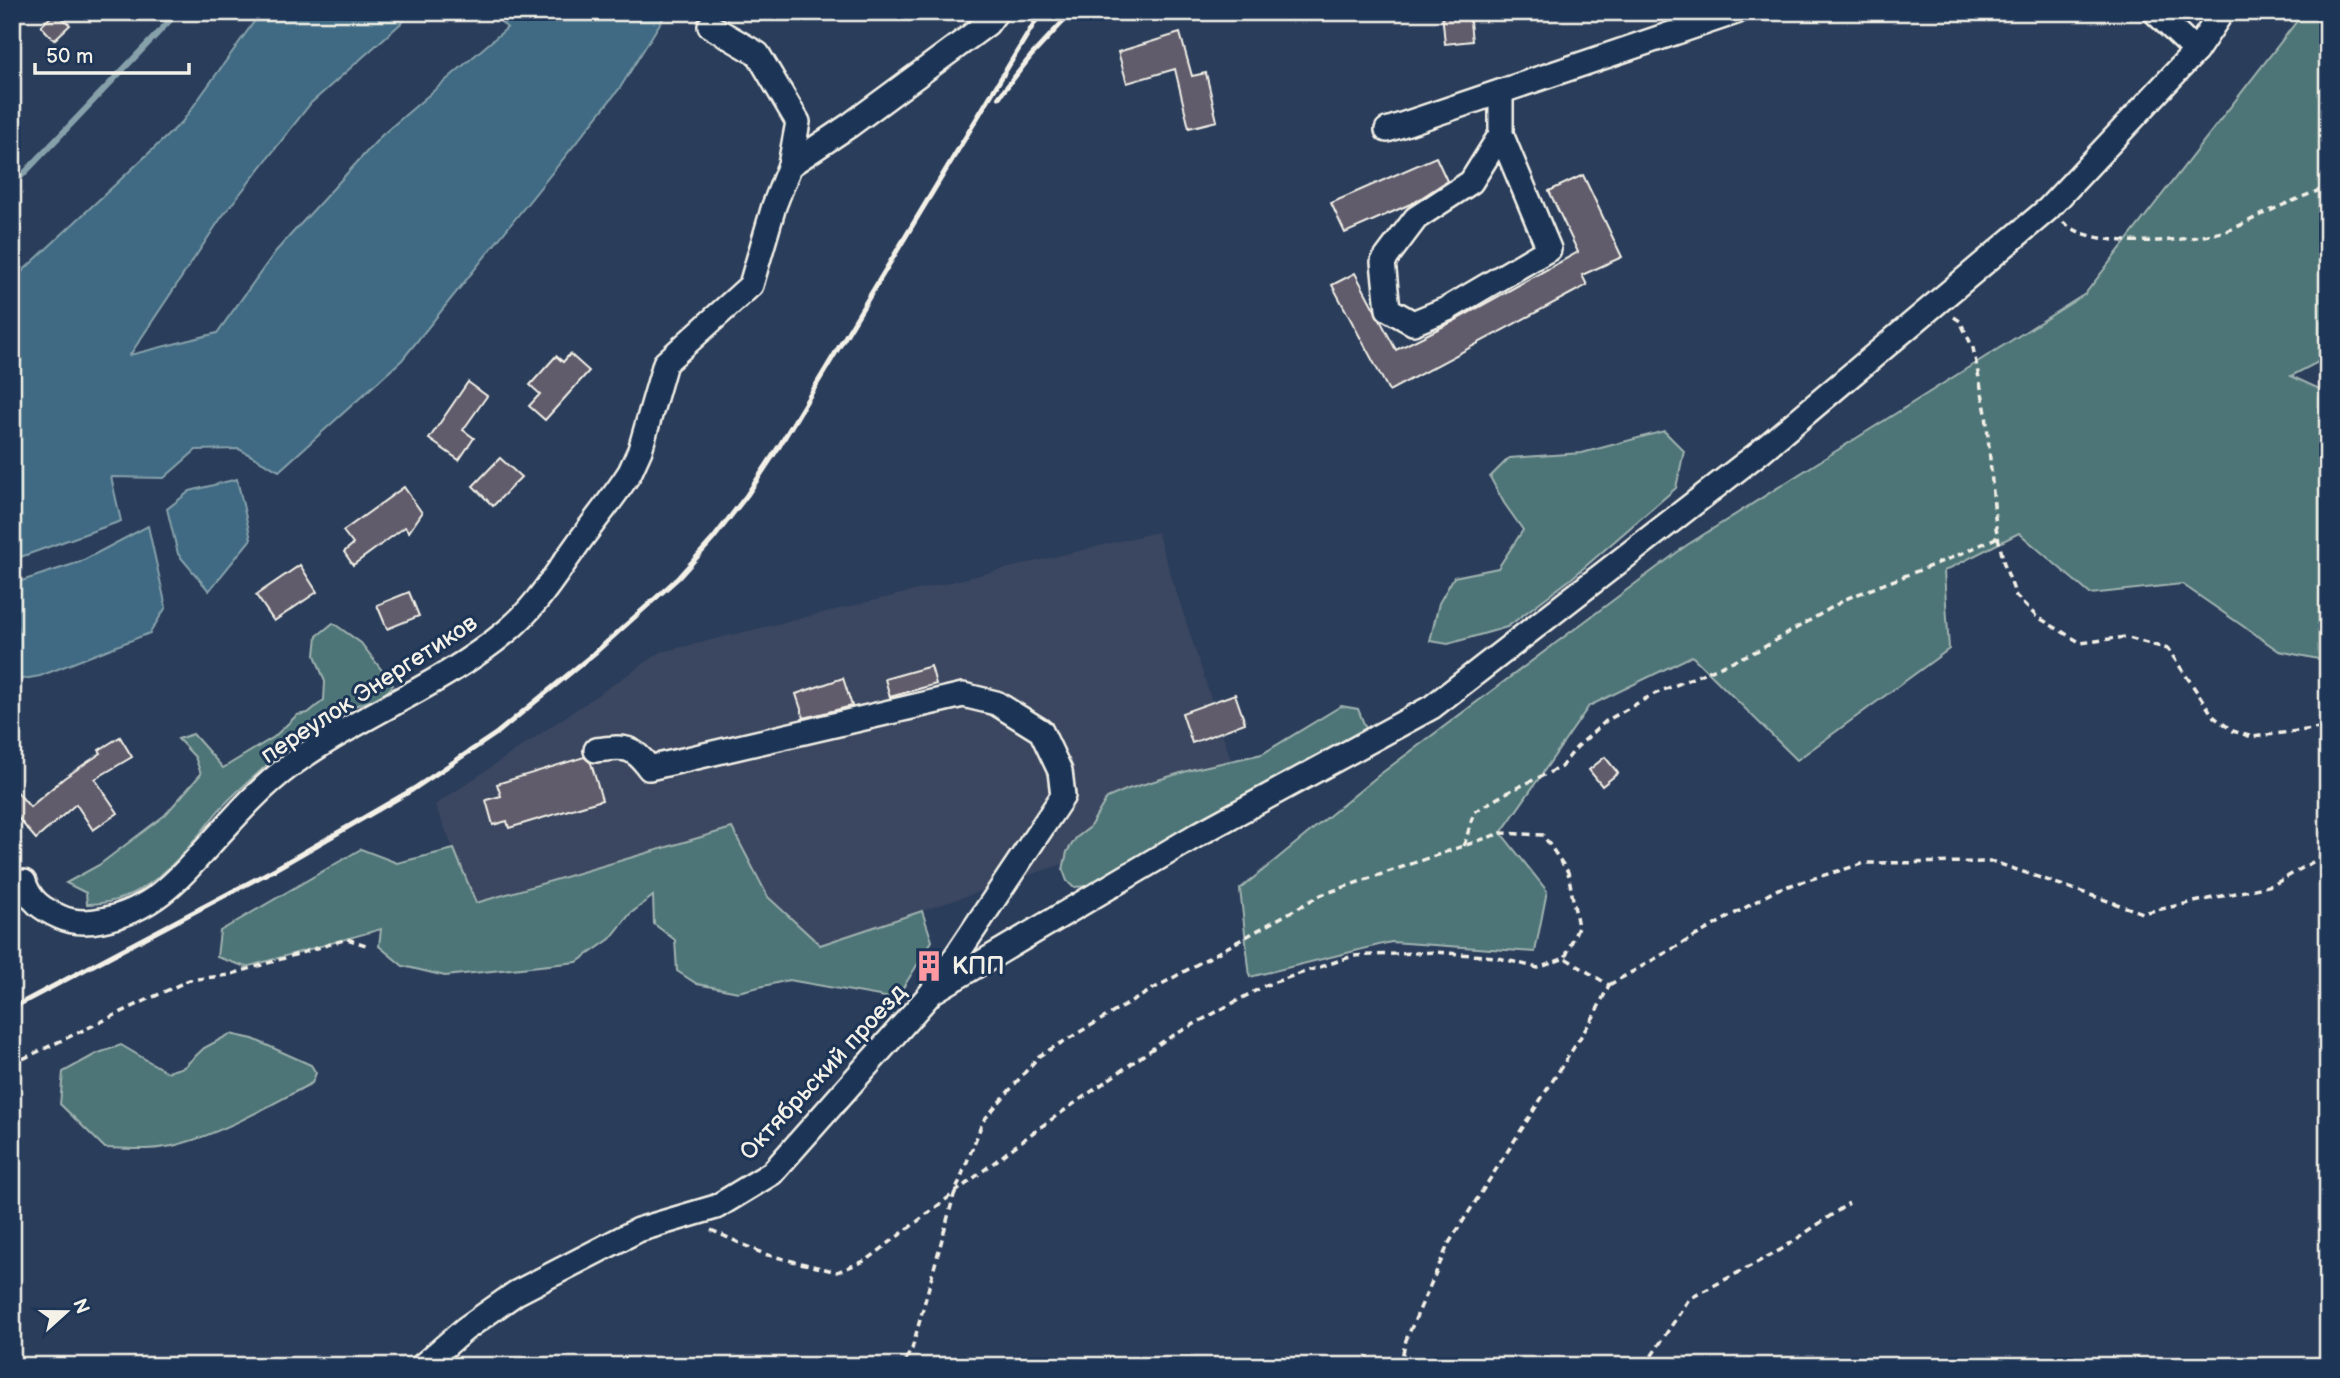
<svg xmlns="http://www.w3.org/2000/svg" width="2340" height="1378" font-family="'Balsamiq Sans',sans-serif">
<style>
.built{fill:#3a4660}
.green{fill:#4e7578;stroke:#a1b3b0;stroke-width:2}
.water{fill:#3f6b83;stroke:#87a1ab;stroke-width:2}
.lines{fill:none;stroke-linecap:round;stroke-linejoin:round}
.stream{stroke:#87a1ab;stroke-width:6}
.building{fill:#605c6c;stroke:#f4f1e8;stroke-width:2}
.minor-casing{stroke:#f4f1e8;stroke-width:28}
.path{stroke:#f4f1e8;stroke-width:3.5;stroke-dasharray:7 5;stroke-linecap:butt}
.minor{stroke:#1d3557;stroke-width:23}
.rail{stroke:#f4f1e8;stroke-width:5}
.labels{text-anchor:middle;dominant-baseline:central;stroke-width:6;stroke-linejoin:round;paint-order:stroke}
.street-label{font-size:24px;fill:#f4f1e8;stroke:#1d3557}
.poi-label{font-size:24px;font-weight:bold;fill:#f4f1e8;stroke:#1d3557;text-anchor:start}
</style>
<rect width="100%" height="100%" fill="#2a3d5b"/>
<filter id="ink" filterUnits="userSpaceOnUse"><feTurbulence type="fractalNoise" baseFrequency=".0143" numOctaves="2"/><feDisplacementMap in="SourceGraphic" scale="14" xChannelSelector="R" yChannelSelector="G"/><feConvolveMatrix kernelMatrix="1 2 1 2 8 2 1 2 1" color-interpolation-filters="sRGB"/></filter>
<g filter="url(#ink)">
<path class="built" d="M1157 532 1245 803 820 945 768 897 732 828 476 903 435 805 661 652Z"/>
<g class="green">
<path d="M2304 12H2328V357L2291 376 2328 393V661L2279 651 2182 584 2090 594 2019 533 1944 571 1949 649 1797 760 1692 656 1589 706 1501 833 1547 891 1535 952 1391 942 1250 977 1240 889 1379 775 1687 545 2085 294Z"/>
<path d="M1664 431 1684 451 1676 488 1572 578 1507 627 1448 644 1430 641 1439 603 1454 577 1498 568 1523 530 1504 503 1490 477 1509 458 1582 453Z"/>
<path d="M333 623 361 643 393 685C380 704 355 703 336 712 306 727 280 753 256 775 241 788 226 801 214 816 182 857 144 905 87 904L86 893 66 883 99 865 165 815 201 774 195 757 178 739 193 734 223 768 274 737 297 715 308 713 324 700 325 682 315 655 317 636Z"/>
<path d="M1341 706 1358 709 1368 734 1094 886 1073 887 1067 881 1063 870 1067 852 1076 838 1089 828 1107 798 1128 789 1194 769 1262 754Z"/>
<path d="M732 828 768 897 820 945 922 911 932 941 896 999 789 980 738 992 697 984 677 971 675 940 654 924 653 896 630 914 610 939 577 962 445 976 403 966 379 946 381 929 246 967 217 957 220 931 361 849 397 863 454 849 476 903Z"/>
<path d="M230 1034 253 1039 311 1065 316 1073 312 1083C270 1105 227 1131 180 1144 156 1151 129 1149 105 1148L60 1104 63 1072 96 1054 121 1045 167 1072 184 1067 204 1048Z"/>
</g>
<g class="water">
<path d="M261 12H417L407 18 311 103 221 218 130 355 217 333 276 251 382 135 507 28 492 12H667L620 88 402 360 279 471 239 449 196 450 164 478 111 477 121 521 12 560V281L182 122Z"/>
<path d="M237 479 251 539 209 591 178 554 167 509 190 491Z"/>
<path d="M148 526 166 607 150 633 40 676 12 681V584L80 562Z"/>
</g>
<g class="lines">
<path class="stream" d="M12 186 178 12"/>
</g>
<g class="building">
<path d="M56 12 70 25 54 40 41 26Z"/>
<path d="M1442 12H1469L1472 41 1445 44Z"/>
<path d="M1180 33 1192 76 1206 73 1217 121 1189 128 1175 69 1127 83 1118 52Z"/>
<path d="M1436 157 1447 181 1415 202 1345 233 1331 203Z"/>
<path d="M1583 175 1622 257 1582 275 1587 285 1389 391 1332 285 1355 273 1396 350 1454 321 1578 252 1549 191Z"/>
<path d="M570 354 589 371 545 420 529 406 540 394 530 385 556 356 563 362Z"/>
<path d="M468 382 487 396 463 430 474 438 459 460 429 439Z"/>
<path d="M500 458 521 477 493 506 473 486Z"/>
<path d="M404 487 422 513 409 532 405 527 353 565 344 552 353 544 343 531Z"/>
<path d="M300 565 317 592 274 621 256 595Z"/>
<path d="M409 592 419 616 387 629 377 605Z"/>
<path d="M931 666 936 684 890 697 885 679Z"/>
<path d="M843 678 852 706 804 718 796 694Z"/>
<path d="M1235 694 1245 723 1192 743 1182 713Z"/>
<path d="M120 737 132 757 95 779 118 813 93 830 76 804 36 839 12 811V786L30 807 64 778 101 753 99 750Z"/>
<path d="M584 757 591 763 602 800 509 828 507 821 493 825 486 800 501 796 497 784Z"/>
<path d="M1605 757 1618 773 1602 786 1589 770Z"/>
</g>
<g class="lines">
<defs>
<g id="minor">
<path d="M2196 51 2222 12"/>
<path d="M1387 130 1736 12"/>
<path d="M1501 134 1471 182 1416 218 1383 262 1388 309 1413 323 1447 309 1549 249 1501 134V92"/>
<path d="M790 165 850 125 987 24 996 12"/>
<path d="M12 888 24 882C30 901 42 909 60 917 73 923 88 923 102 920 159 909 185 871 222 831 242 809 263 786 287 768 355 717 440 687 507 631 535 608 553 578 574 549 592 523 613 499 630 472L640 450 665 363 751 285 774 206 790 165 798 122 758 54 710 26"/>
<path d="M932 992 1197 835 1432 707 1760 452 2048 209 2196 51 2155 12"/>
<path d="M422 1366 465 1329 516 1293 638 1230 716 1207 772 1173 932 992 1063 796 1060 771 1041 731 996 703 963 695 649 768C632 744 623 747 596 750"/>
</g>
</defs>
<use href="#minor" class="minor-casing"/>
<g class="path">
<path d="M2063 222C2094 251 2190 242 2229 230 2241 226 2252 219 2263 214 2285 204 2306 195 2328 187"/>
<path d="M1954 317 1960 321 1973 348 1986 413 1996 528 2004 564 2016 596 2036 616 2081 643 2125 637 2168 649 2214 717 2233 731 2252 737 2328 727"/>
<path d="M1464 846 1474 812 1506 793 1561 767 1576 748 1606 721 1652 695 1759 650 1848 598 1956 556 1998 537"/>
<path d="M1609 985 1778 889 1865 863 1994 862 2143 913 2273 885 2328 853"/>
<path d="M12 1064 189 980 229 975 347 939 369 946"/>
<path d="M711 1230 764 1254 837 1272 867 1260 1035 1131 1165 1040 1266 985 1353 956 1436 952 1495 957 1538 968 1565 958 1578 927 1568 872 1543 835 1501 833 1321 895 1160 985 1039 1056 983 1121 954 1195 912 1349 902 1366"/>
<path d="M1400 1366 1406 1340 1449 1243 1594 1016 1609 985 1565 958"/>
<path d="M1645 1366 1689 1299 1782 1249 1849 1203"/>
</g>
<use href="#minor" class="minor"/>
<g class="rail">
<path d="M999 97 1031 56 1072 12"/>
<path d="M12 1008 275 869 412 790 497 733 597 651 678 578 713 539 747 495 780 445 1041 12"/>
</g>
</g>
</g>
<defs>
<symbol id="building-bare" viewBox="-9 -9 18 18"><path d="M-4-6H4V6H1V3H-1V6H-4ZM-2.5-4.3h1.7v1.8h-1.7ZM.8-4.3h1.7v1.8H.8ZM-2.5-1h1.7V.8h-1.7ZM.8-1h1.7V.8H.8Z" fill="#ff9aa2" stroke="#1d3557" stroke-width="2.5" paint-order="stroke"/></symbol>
</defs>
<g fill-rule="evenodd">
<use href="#building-bare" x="907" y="944" width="44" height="44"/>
</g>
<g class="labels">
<g class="street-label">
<text transform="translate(369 689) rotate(-33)">переулок Энергетиков</text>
<text transform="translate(823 1072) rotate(-47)">Октябрьский проезд</text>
</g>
<g class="poi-label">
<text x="952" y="966">КПП</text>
</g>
</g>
<rect width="2340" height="1378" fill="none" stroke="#1d3557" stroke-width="42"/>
<rect x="21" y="21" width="2298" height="1336" fill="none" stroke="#f4f1e8" stroke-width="2.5" filter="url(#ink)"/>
<g transform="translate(66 1312) rotate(69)" stroke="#1d3557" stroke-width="5" paint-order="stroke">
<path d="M0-5L12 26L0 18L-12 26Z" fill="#f4f1e8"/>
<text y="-10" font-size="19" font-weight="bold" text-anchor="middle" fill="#f4f1e8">N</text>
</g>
<path d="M35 63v10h154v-10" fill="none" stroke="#f4f1e8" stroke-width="3.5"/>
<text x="46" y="63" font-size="21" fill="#f4f1e8" stroke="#1d3557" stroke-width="5" paint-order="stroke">50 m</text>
</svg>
